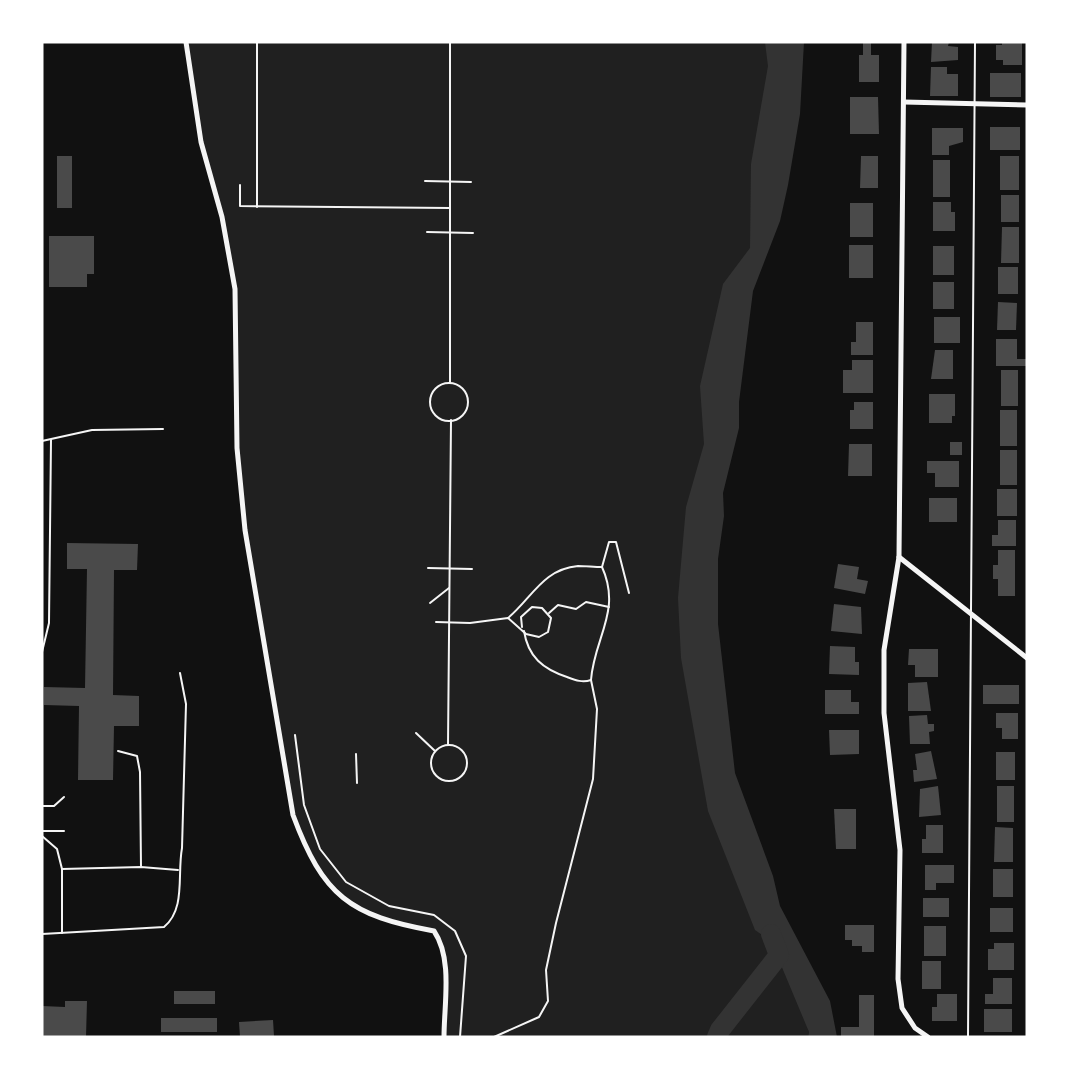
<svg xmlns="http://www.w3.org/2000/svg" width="1069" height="1079" font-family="Helvetica,sans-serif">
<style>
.green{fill:#202020}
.water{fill:#333}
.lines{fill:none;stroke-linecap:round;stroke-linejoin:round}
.river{stroke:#333;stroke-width:20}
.building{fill:#4a4a4a}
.path{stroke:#f5f5f5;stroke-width:2}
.service{stroke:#f5f5f5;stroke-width:2}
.minor{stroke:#f5f5f5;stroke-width:5}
</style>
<rect width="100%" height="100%" fill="#111"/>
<path class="green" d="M182 42H789L685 601 809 1032 808 1037H444L445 962 435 931 355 909 326 883 293 815 245 530 237 448 235 289 222 217 201 142 193 84Z"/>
<path class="water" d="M765 42H804L800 114 788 185 780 221 753 291 739 402V428L723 493 724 516 718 559V624L735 773 773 876 780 906 830 1001 837 1037H808L809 1032 771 941 755 930 708 811 681 658 678 598 686 507 704 444 700 386 723 284 750 248 751 164 768 66Z"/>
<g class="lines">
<path class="river" d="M717 1037 720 1030 779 955 771 934"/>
</g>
<g class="building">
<path d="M863 42H871V55H879V82H859V55H863Z"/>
<path d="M932 42H949L948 46 958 47V60L931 62Z"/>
<path d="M1002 42H1022V65H1003V60H996V45H1002Z"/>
<path d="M931 67H947V74H958V96H930Z"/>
<rect x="990" y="73" width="31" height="24"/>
<path d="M850 97H878L879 134H850Z"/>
<rect x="990" y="127" width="30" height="23"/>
<path d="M932 128H963V142L949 146V155H932Z"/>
<rect x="57" y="156" width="15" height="52"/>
<path d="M861 156H878V188H860Z"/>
<rect x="1000" y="156" width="19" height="34"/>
<rect x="933" y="160" width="17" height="37"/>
<rect x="1001" y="195" width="18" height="27"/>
<path d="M933 202H951V212H955V231H933Z"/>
<rect x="850" y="203" width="23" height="34"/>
<path d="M1002 227H1019V263H1001Z"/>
<path d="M49 236H94V274H87V287H49Z"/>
<rect x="849" y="245" width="24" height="33"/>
<rect x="933" y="246" width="21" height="29"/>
<rect x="998" y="267" width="20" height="27"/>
<rect x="933" y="282" width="21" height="27"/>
<path d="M998 302 1017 303 1016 330H997Z"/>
<rect x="934" y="317" width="26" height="26"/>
<path d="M856 322H873V355H851V342H856Z"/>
<path d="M996 339H1017V359H1026V366H996Z"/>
<path d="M935 350H953V379H931Z"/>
<path d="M852 360H873V393H843V370H852Z"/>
<rect x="1001" y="370" width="17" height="36"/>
<path d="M929 394H955V416H952V423H929Z"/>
<path d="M854 402H873V429H850V410H854Z"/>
<rect x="1000" y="410" width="17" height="36"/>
<rect x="950" y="442" width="12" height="13"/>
<path d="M849 444H872V476H848Z"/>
<rect x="1000" y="450" width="17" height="35"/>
<path d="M927 461H959V487H935V473H927Z"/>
<rect x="997" y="489" width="20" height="27"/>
<rect x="929" y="498" width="28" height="24"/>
<path d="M998 520H1016V546H992V535H998Z"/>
<path d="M67 543 138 544 137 570H114L113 695 139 696V726H114L113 780H78L79 706 44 705V687L85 688 87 569H67Z"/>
<path d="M998 550H1015V596H998V579H993V565H998Z"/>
<path d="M838 564 859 567 857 579 868 581 865 594 834 588Z"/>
<path d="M834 604 861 607 862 634 831 631Z"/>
<path d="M830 646 855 647V662H859V675L829 674Z"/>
<path d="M909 649H938V677H915V665H908Z"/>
<path d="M927 682 931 711H908V683Z"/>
<rect x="983" y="685" width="36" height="19"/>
<path d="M825 690H851V702H859V714H825Z"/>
<path d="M996 713H1018V739H1002V728H996Z"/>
<path d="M927 715 928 724H934V731L929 732 930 744H910L909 716Z"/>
<path d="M829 730H859V754L830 755Z"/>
<path d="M931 751 937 779 914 782 913 770H917L915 754Z"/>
<rect x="996" y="752" width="19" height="28"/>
<path d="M938 786 941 815 919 817 920 789Z"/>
<rect x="997" y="786" width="17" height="36"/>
<path d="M834 809H856V849H836Z"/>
<path d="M926 825H943V853H922V839H926Z"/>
<path d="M995 827 1013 828V862H994Z"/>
<path d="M925 865H954V883H936V890H925Z"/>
<rect x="993" y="869" width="20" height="28"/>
<rect x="923" y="898" width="26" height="19"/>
<rect x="990" y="908" width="23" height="24"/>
<path d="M845 925H874V952H862V946H852V940H845Z"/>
<rect x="924" y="926" width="22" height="30"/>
<path d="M994 943H1014V970H988V949H994Z"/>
<rect x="922" y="961" width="19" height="28"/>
<path d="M993 978H1012V1004H985V994H993Z"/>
<rect x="174" y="991" width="41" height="13"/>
<path d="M937 994H957V1021H932V1007H937Z"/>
<path d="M859 995H874V1037H841V1027H859Z"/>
<path d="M65 1001H87L86 1037H42V1006L65 1007Z"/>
<rect x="984" y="1009" width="28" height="23"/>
<rect x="161" y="1018" width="56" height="14"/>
<path d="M273 1020 274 1036 240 1037 239 1022Z"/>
</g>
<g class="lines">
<g class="path">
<path d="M257 42V207"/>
<path d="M425 181 471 182"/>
<path d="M240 185V206L450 208"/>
<path d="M427 232 473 233"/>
<path d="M450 383V42"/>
<circle cx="449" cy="402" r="19"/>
<path d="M602 567 609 542H616L629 593"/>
<path d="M428 568 472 569"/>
<path d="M430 603 449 588"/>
<path d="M549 613 558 605 576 609 586 602 609 607"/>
<path d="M508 618C532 598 543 569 578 566 586 566 594 567 602 567 622 611 594 638 591 680 582 683 575 680 567 677 543 669 528 657 524 631"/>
<path d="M436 622 470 623 508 618 526 634 539 637 548 632 551 618 542 608 532 607 521 617 522 627"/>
<path d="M416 733 435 751"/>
<path d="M295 735 304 805 320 849 346 882 389 906 434 915 455 931 466 956 460 1037"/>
<path d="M448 745 451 420"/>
<circle cx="449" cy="763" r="18"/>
<path d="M356 754 357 783"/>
<path d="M494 1037 539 1017 548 1001 546 970 556 923 593 779 597 709 591 680"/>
</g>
<g class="service">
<path d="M42 441 92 430 163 429"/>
<path d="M42 652 49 623 51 440"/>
<path d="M118 751 137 756 140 772 141 867"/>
<path d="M42 806H54L64 797"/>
<path d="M42 831H64"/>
<path d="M42 836 57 849 62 869"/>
<path d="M62 933V869L141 867 178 870"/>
<path d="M42 934 164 927C186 909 177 875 182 848L186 704 180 673"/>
<path d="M968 1037 975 42"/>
</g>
<g class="minor">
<path d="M186 42 201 142 222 217 235 289 237 448 245 530 293 815C323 896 350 916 434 931 453 959 444 1004 444 1037"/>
<path d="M904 42 899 557 884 650V713L900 850 898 979 902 1008 915 1028 928 1037"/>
<path d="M904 102 1027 105"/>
<path d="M899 557 1027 658"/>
</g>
</g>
<rect width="1069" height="1079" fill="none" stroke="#ffffff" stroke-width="87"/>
</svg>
